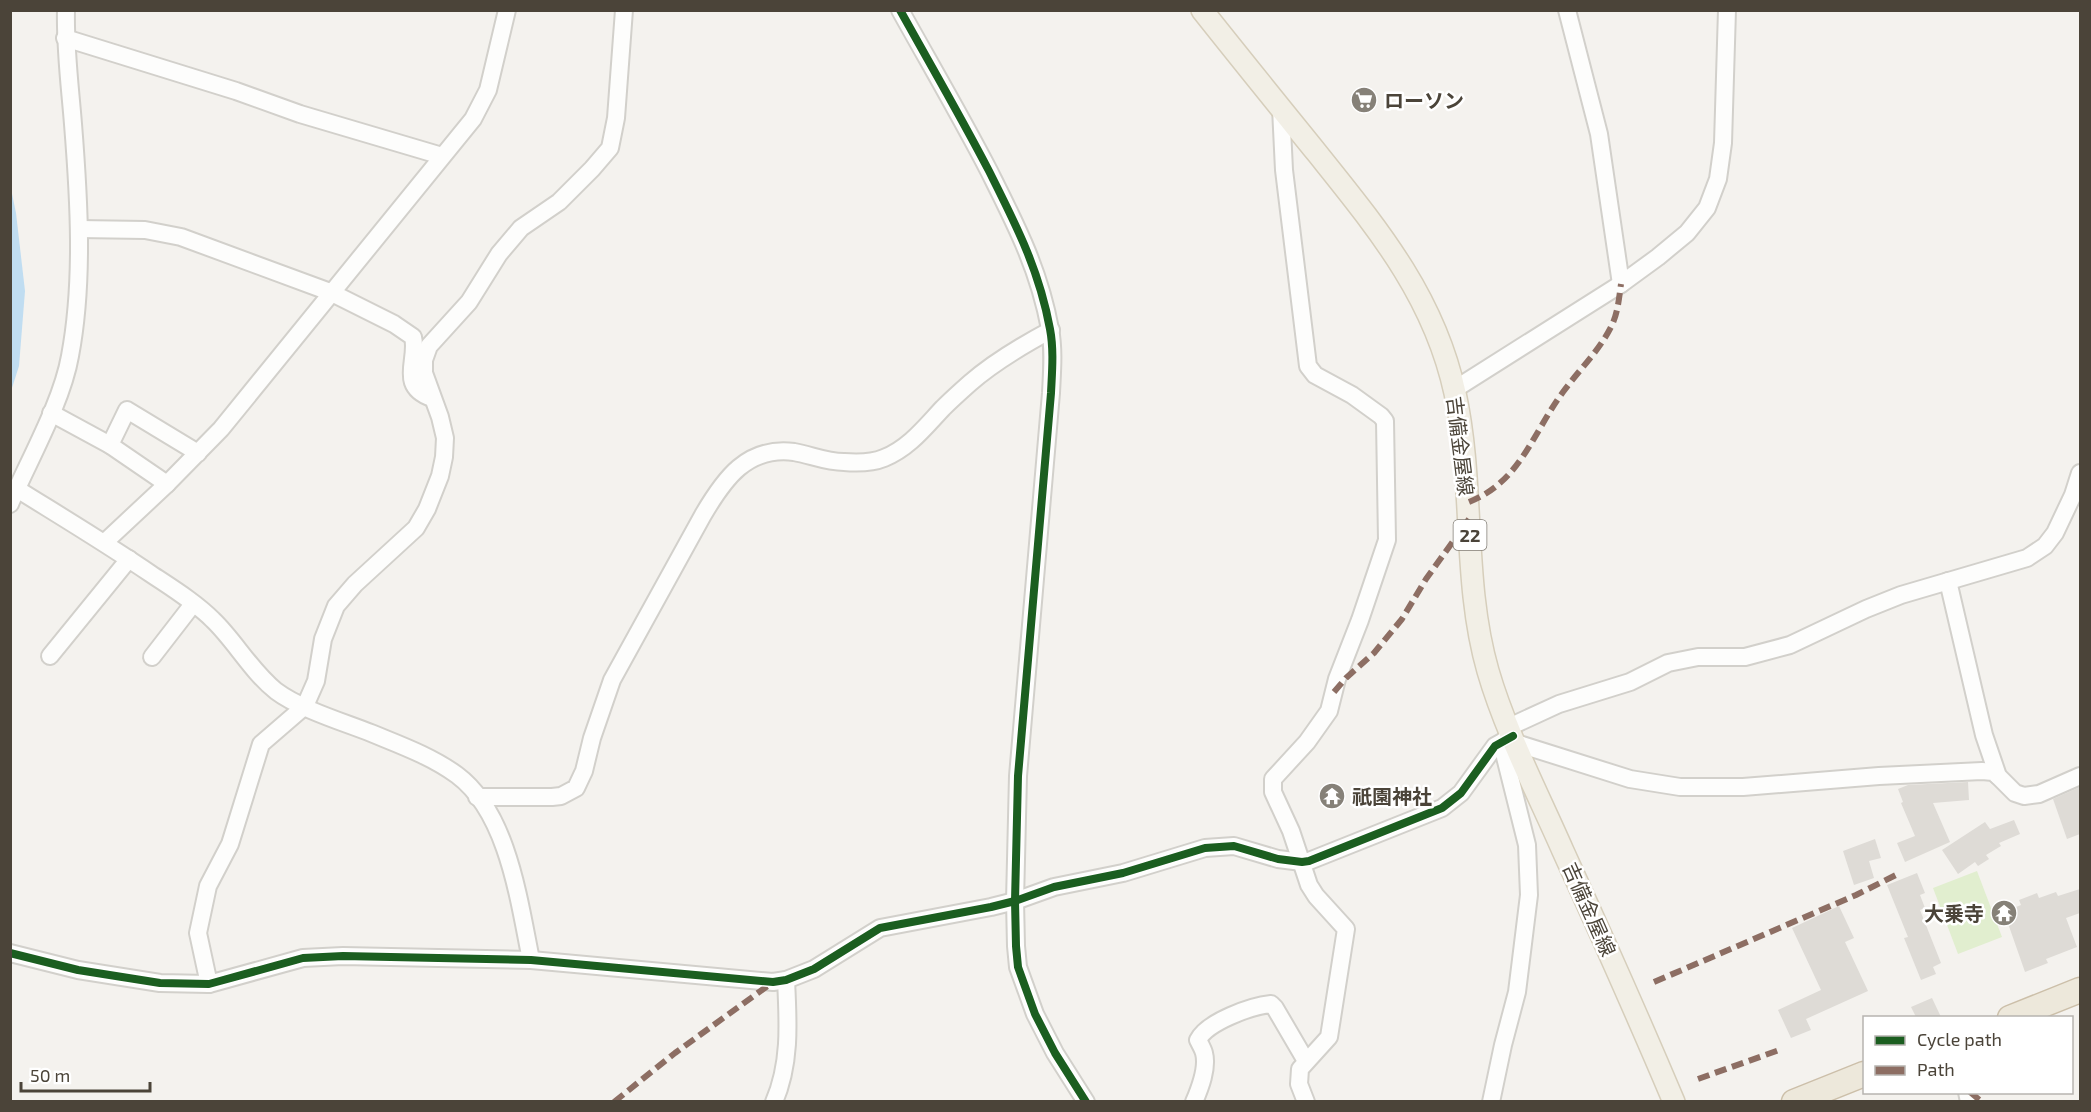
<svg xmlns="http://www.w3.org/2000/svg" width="2091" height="1112" font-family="'Exo 2','Noto Sans JP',sans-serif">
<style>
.green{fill:#e1eecf}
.water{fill:#c0ddf1}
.building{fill:#dedbd6}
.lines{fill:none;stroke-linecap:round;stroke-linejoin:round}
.minor-casing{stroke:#d2d0cb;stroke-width:20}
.major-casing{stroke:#d6cebb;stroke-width:24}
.highway-casing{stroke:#ccbfa9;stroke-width:27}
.minor{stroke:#fdfdfc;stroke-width:16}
.major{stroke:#f2efe6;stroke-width:21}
.highway{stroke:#ede8db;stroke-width:24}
.quiet{stroke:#8d6e63;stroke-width:6;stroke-dasharray:12 6;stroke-linecap:butt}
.cycleway-casing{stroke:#fff;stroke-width:11}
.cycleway{stroke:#1b5e20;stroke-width:8}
.labels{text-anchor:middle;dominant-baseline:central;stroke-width:5;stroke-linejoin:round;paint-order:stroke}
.shield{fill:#fff;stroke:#817c74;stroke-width:1.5}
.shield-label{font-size:18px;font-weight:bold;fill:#4b4439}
.poi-label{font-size:20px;font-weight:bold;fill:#4b4439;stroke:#fff;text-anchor:start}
.street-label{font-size:20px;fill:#4b4439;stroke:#fff}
</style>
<rect width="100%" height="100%" fill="#f4f2ee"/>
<path class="green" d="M1977 871 2002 937 1958 954 1933 888Z"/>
<path class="water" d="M10 184 16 213 25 291 19 366 11 391Z"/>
<g class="building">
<path d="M1968 782 1969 800 1933 803 1950 842 1905 862 1897 843 1915 836 1901 803 1903 802 1898 789 1908 785Z"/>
<path d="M2080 787V834L2067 839 2053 799Z"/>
<path d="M2014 820 2020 834 1999 843 2001 846 1986 855 1989 859 1978 866 1975 862 1958 874 1942 850 1985 822 1990 829Z"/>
<path d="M1875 839 1881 858 1869 861 1874 878 1854 885 1843 851Z"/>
<path d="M1917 873 1925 893 1920 895 1925 908 1920 910 1941 963 1933 967 1936 974 1921 980 1904 938 1908 937 1887 885Z"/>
<path d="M2080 889V913L2066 918 2077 947 2046 959 2048 963 2025 972 2004 912 2021 905 2019 900 2037 893 2039 898 2056 892 2058 896Z"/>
<path d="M1839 906 1854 938 1845 942 1868 991 1806 1019 1811 1030 1791 1038 1778 1010 1821 990 1792 928Z"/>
<path d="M1932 998 1941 1017H1916L1911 1007Z"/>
</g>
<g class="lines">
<defs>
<g id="minor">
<path d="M900 10C930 64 961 117 989 171 1016 225 1039 269 1050 329 1054 350 1052 372 1051 393L1018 776 1015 901 1016 946 1018 967 1035 1014 1055 1053 1086 1102"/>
<path d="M1567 10 1599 134 1621 284"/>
<path d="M65 38 236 91 300 114 442 156"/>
<path d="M1281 108 1284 170 1308 366 1315 375 1352 395 1381 416 1385 421 1387 540 1360 620 1337 679 1329 711 1307 742 1273 779V792L1291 831 1309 885 1316 896 1346 929 1329 1037 1300 1069 1299 1084 1306 1102"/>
<path d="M79 229 145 230 181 237 330 292 394 324 413 337C419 360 397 386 432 398"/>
<path d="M1455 389 1621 284 1658 257 1687 233 1707 208 1718 179 1723 143 1727 10"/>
<path d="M51 413 110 445 167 484"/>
<path d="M110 445 127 410 198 453"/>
<path d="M17 489C62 517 107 544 151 574 172 588 195 602 213 620 235 641 251 671 276 691 300 709 343 722 371 733 400 745 431 756 457 775 508 813 519 901 531 960"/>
<path d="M10 504C29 460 62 402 70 356 84 282 79 199 73 124 70 86 65 49 66 10"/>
<path d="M105 542 167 484 221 429 473 119 488 90 507 10"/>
<path d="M1948 581 1984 735 1998 776 2015 793 2024 796 2039 794 2080 776"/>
<path d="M50 656 129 559"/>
<path d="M152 657 193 604"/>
<path d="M1509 727 1559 704 1630 682 1668 663 1698 657H1745L1790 645 1866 609 1901 595 2027 558 2045 546 2055 533 2073 495 2080 473"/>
<path d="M1516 743 1630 779 1680 787H1743L1879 776 1982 771 1993 772 1998 776"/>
<path d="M477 797H552L561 796 576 788 584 771 592 738 612 680 703 515C724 479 747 446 794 452 811 455 826 462 844 462 857 463 872 463 884 458 909 448 925 427 943 408 952 399 961 391 970 383 994 362 1023 345 1051 330"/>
<path d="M10 953 78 970 160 983 209 984 303 958 343 956 531 960 773 982 786 980 814 969 880 928 991 907 1015 901 1054 887 1123 873 1205 848 1234 846 1278 859 1302 862 1309 861 1442 808 1461 793 1495 746 1513 736"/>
<path d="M209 984 198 933 208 886 230 844 261 744 305 706 316 681 323 639 336 606 355 584 416 528 427 509 440 476 444 457 445 438 440 417 424 373V360L429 346 469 302 499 254 521 228 559 202 592 169 610 148 616 118 624 10"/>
<path d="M1967 1092 1969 1102"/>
<path d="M774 1102C791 1063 788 1021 786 980"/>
<path d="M1194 1102C1200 1088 1208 1068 1204 1053 1203 1049 1200 1044 1198 1040 1207 1022 1251 1006 1271 1004L1275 1008 1306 1061"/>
<path d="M1491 1102 1503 1045 1517 992 1529 895 1527 845 1505 757 1504 751 1506 738"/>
</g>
<path id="major" d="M1202 10C1240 58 1279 106 1317 153 1377 228 1434 296 1455 393 1475 485 1462 581 1488 671 1505 730 1538 794 1563 851 1601 934 1638 1017 1674 1102"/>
<g id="highway">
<path d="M2010 1018 2080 990"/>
<path d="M1794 1102 1864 1074"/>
</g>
</defs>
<use href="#minor" class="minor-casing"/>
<use href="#major" class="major-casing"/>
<use href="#highway" class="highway-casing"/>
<use href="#minor" class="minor"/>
<use href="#major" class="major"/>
<use href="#highway" class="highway"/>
<g class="quiet">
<path d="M1469 502C1521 481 1532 434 1563 392 1579 370 1600 350 1612 325 1618 312 1619 298 1621 284"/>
<path d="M1334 692 1346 678 1374 653 1402 619 1426 579 1469 519"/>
<path d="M1654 982 1856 895 1900 873"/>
<path d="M1698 1079 1782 1049"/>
<path d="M1970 1092 1982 1102"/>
<path d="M614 1102 675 1053 773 982"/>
</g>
<defs>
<g id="cycleway">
<path d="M900 10C930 64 961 117 989 171 1016 225 1039 269 1050 329 1054 350 1052 372 1051 393L1018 776 1015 901 1016 946 1018 967 1035 1014 1055 1053 1086 1102"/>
<path d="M10 953 78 970 160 983 209 984 303 958 343 956 531 960 773 982 786 980 814 969 880 928 991 907 1015 901 1054 887 1123 873 1205 848 1234 846 1278 859 1302 862 1309 861 1442 808 1461 793 1495 746 1513 736"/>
</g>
</defs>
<use href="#cycleway" class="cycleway-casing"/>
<use href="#cycleway" class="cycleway"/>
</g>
<defs>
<symbol id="supermarket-disc" viewBox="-11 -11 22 22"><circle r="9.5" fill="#868178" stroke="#fff"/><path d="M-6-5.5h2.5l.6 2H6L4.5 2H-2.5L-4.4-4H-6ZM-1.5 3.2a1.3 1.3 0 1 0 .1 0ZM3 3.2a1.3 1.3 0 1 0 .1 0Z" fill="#fff"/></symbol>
<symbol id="temple-disc" viewBox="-11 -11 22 22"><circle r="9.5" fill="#868178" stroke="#fff"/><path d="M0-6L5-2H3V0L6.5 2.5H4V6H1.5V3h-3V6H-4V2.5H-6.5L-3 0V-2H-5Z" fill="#fff"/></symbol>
</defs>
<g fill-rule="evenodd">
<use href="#supermarket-disc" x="1349" y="85" width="30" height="30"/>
<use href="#temple-disc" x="1317" y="781" width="30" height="30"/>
<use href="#temple-disc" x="1989" y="898" width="30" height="30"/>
</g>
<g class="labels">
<rect class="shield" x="1453.5" y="520" width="33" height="30" rx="4.5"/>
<g class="shield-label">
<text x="1470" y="535">22</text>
</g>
<g class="poi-label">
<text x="1384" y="100">ローソン</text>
<text x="1352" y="796">祇園神社</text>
<text x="1984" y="913" text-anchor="end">大乗寺</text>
</g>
<g class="street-label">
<text transform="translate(1461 446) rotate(83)">吉備金屋線</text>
<text transform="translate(1590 909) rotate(66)">吉備金屋線</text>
</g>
</g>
<rect width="2091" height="1112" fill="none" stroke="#4b4439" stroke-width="24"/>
<rect x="1863" y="1016" width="210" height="78" fill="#ffffff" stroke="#b7b4b0" stroke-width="1.5"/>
<rect x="1875" y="1036" width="30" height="9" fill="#1b5e20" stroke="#b7b4b0" stroke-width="1.5"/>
<text x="1917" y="1046" font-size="18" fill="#4b4439">Cycle path</text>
<rect x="1875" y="1066" width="30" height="9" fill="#8d6e63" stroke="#b7b4b0" stroke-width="1.5"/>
<text x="1917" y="1076" font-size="18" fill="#4b4439">Path</text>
<path d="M21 1082v9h129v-9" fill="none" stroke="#4b4439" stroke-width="3"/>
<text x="30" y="1082" font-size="18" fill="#4b4439" stroke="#ffffff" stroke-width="4.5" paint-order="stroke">50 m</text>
</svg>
